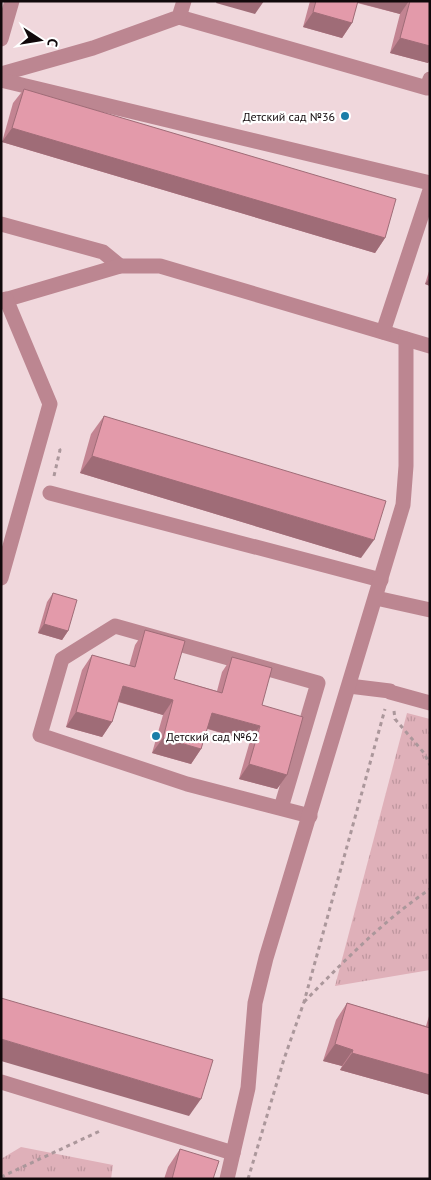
<svg xmlns="http://www.w3.org/2000/svg" width="431" height="1180" font-family="'PT Sans',sans-serif">
<style>
.grass{fill:url(#grass-tufts)}
.lines{fill:none;stroke-linecap:round;stroke-linejoin:round}
.path{stroke:#ab979b;stroke-width:3;stroke-dasharray:4 4;stroke-linecap:butt}
.minor{stroke:#bc8691;stroke-width:15}
.wall{fill:#c38492}
.shaded-wall{fill:#9f6c77}
.building{fill:#e39aaa;stroke:#9f6c77}
.poi-dot{fill:#197da8;stroke:#fff;stroke-width:2}
.labels{text-anchor:middle;dominant-baseline:central;stroke-width:4.5;stroke-linejoin:round;paint-order:stroke}
.poi-label{font-size:12px;fill:#11090b;stroke:#fff;text-anchor:end}
</style>
<defs>
<pattern id="grass-tufts" width="24" height="20" patternUnits="userSpaceOnUse" patternTransform="scale(1.25)"><rect width="24" height="20" fill="#dfb0b9"/><path d="M3 7l-1-3M5 7V3M7 7l1-3M15 17l-1-3M17 17v-4M19 17l1-3" fill="none" stroke="#be969e"/></pattern>
</defs>
<rect width="100%" height="100%" fill="#f0d7dc"/>
<g class="grass">
<path d="M407 713 430 719V970L335 986Z"/>
<path d="M21 1147 113 1165 111 1179H1V1159Z"/>
</g>
<g class="lines">
<g class="path">
<path d="M54 476 60 450 57 446"/>
<path d="M394 711 395 719 424 753 430 765"/>
<path d="M304 1002C344 961 383 921 430 889"/>
<path d="M1 1177 100 1131"/>
<path d="M248 1179 284 1059 304 1002 385 709"/>
</g>
<g class="minor">
<path d="M179 17 427 88 430 79"/>
<path d="M1 39 12 1"/>
<path d="M1 74 93 48 179 17 184 1"/>
<path d="M1 80 430 183"/>
<path d="M1 224 103 252 120 266"/>
<path d="M1 301 120 266H160L430 346"/>
<path d="M383 332 430 190"/>
<path d="M50 493 381 580"/>
<path d="M1 578 50 404 6 299"/>
<path d="M376 598 430 610"/>
<path d="M349 686 390 691V692L430 703"/>
<path d="M281 808 318 683 115 626 62 659 40 735 187 784 310 816"/>
<path d="M1 1082 233 1153"/>
<path d="M227 1179 248 1088 255 1003 266 958 403 505 406 466V339"/>
</g>
</g>
<g class="wall">
<path d="M310 1H430V60L428 63 390 53 400 14 357 3 352 23 342 38 303 27Z"/>
<path d="M24 89 385 238 375 253 2 142 13 103Z"/>
<path d="M430 268V286L425 284Z"/>
<path d="M104 416 361 558 80 473 91 434Z"/>
<path d="M53 593 68 631 62 640 38 633 47 602Z"/>
<path d="M145 630 174 679 217 691 222 672 232 657 262 705 287 775 277 789 239 779 250 741 207 729 201 749 191 764 152 753 163 715 118 702 112 722 102 737 66 727 82 670 92 655 129 666 135 645Z"/>
<path d="M347 1003 426 1026 430 1013V1095L340 1070 342 1066 323 1061 336 1020Z"/>
<path d="M180 1149 213 1179H164L168 1167Z"/>
</g>
<g class="shaded-wall">
<path d="M217 1H264L255 14 216 3Z"/>
<path d="M352 1H409L400 14Z"/>
<path d="M313 12 352 23 342 38 303 27Z"/>
<path d="M400 38 430 46V60L428 63 390 53Z"/>
<path d="M12 128 385 238 375 253 2 142Z"/>
<path d="M430 277V286L425 284Z"/>
<path d="M92 456 374 540 361 558 80 473Z"/>
<path d="M44 624 68 631 62 640 38 633Z"/>
<path d="M123 686 173 700 163 715 113 700Z"/>
<path d="M76 712 112 722 102 737 66 727Z"/>
<path d="M212 713 260 726 250 741 202 727Z"/>
<path d="M163 738 201 749 191 764 152 753Z"/>
<path d="M249 764 287 775 277 789 239 779Z"/>
<path d="M1 1039 201 1099 189 1116 1 1061Z"/>
<path d="M335 1044 353 1050 342 1066 323 1061Z"/>
<path d="M352 1053 430 1075V1095L340 1070Z"/>
</g>
<g class="building">
<path d="M316 1H358L352 23 313 12Z"/>
<path d="M410 1H430V46L400 38Z"/>
<path d="M24 89 396 199 385 238 12 128Z"/>
<path d="M104 416 386 501 374 540 92 456Z"/>
<path d="M53 593 77 600 68 631 44 624Z"/>
<path d="M145 630 185 641 174 679 222 693 232 657 272 668 262 705 303 717 287 775 249 764 260 726 212 713 201 749 163 738 173 700 123 686 112 722 76 712 92 655 135 667Z"/>
<path d="M1 998 213 1060 201 1099 1 1039Z"/>
<path d="M347 1003 430 1028V1075L352 1053 353 1050 335 1044Z"/>
<path d="M180 1149 219 1161 213 1179H172Z"/>
</g>
<g class="poi-dot">
<circle cx="345" cy="116" r="5"/>
<circle cx="156" cy="736" r="5"/>
</g>
<g class="labels">
<g class="poi-label">
<text x="335" y="116">Детский сад №36</text>
<text x="166" y="736" text-anchor="start">Детский сад №62</text>
</g>
</g>
<rect width="431" height="1180" fill="none" stroke="#11090b" stroke-width="5"/>
<g transform="translate(40 40) rotate(102)" stroke="#ffffff" stroke-width="4" paint-order="stroke">
<path d="M0-4L9 19L0 12L-9 19Z" fill="#11090b"/>
<text y="-8" font-size="14" font-weight="bold" text-anchor="middle" fill="#11090b">С</text>
</g>
</svg>
